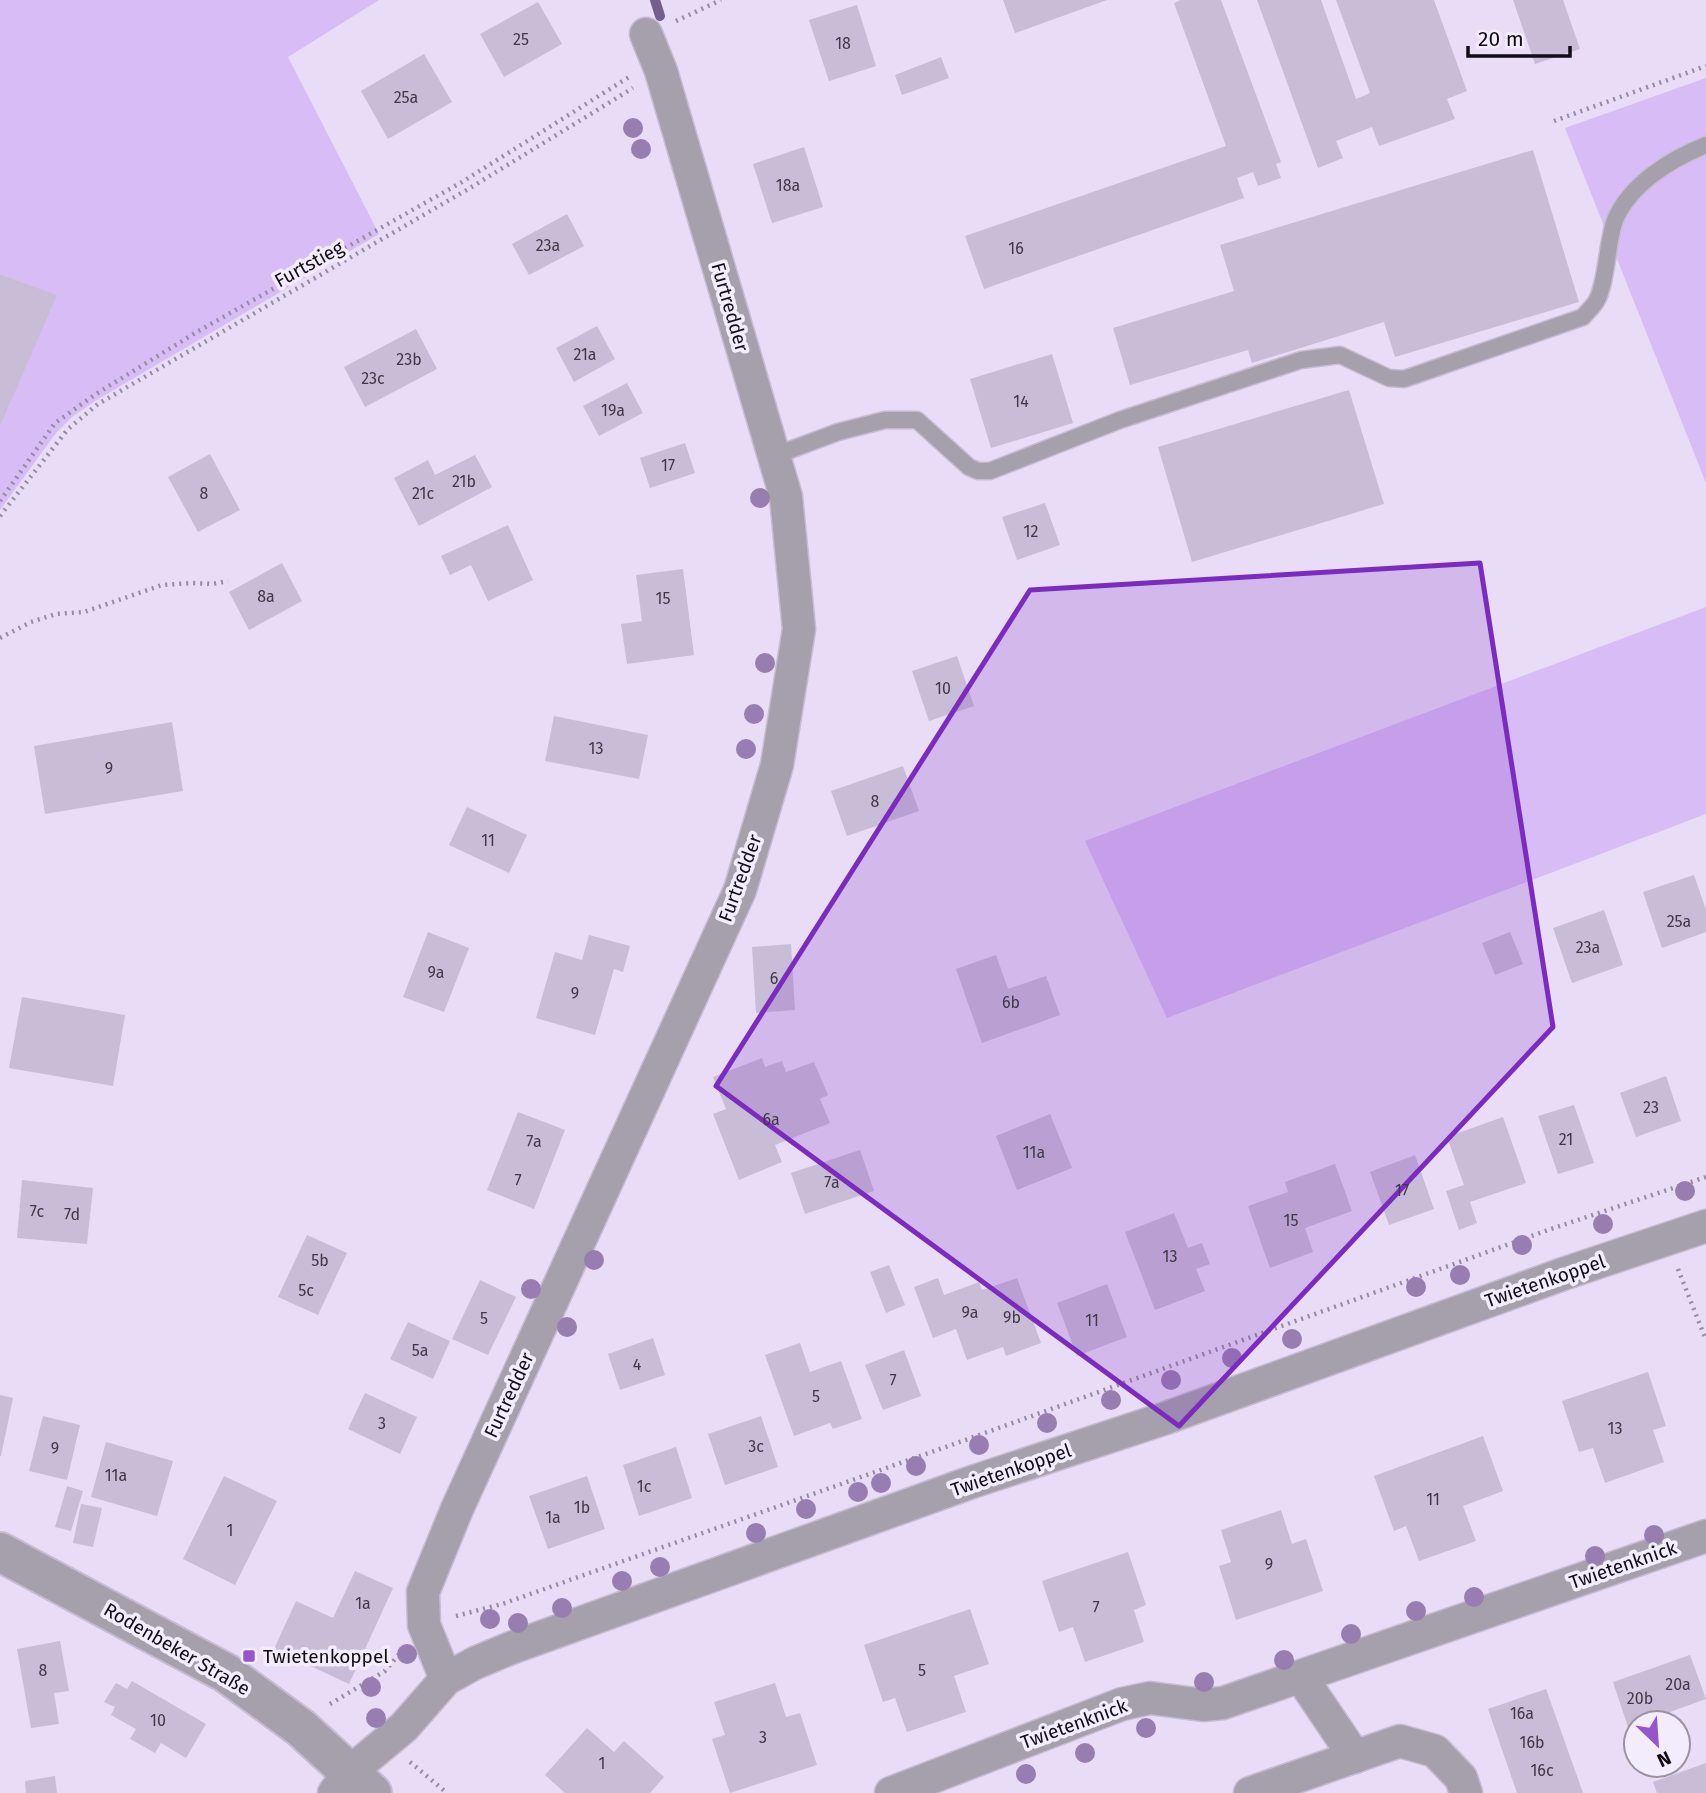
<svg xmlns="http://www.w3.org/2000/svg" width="1706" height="1793" font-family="'Fira Sans',sans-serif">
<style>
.green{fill:#d8bcf6}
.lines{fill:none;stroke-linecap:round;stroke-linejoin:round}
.stream{stroke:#745f8b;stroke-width:10}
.building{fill:#c9bcd7}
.service-casing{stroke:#c6bbd3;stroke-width:19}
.minor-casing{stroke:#c6bbd3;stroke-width:35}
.tertiary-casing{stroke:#c6bbd3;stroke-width:42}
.path{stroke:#968ca0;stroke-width:4.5;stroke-dasharray:2 5;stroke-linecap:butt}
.service{stroke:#a5a0ac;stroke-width:16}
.minor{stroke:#a5a0ac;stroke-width:32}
.tertiary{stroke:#a5a0ac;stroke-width:38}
.tree{fill:#987db1}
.marked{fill:#7b2cbf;fill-opacity:0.2;stroke:#7b2cbf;stroke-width:5;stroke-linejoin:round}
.poi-dot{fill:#9556cc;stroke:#f3ecfc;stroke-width:2.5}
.labels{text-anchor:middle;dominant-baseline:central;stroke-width:7;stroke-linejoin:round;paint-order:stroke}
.number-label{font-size:16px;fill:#3f3846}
.street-label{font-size:19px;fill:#110c15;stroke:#f3ecfc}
.poi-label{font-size:19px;fill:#110c15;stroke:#f3ecfc;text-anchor:start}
</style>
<rect width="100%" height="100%" fill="#e9dcf7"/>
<g class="green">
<path d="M0 0H379L288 57 379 234 95 401 72 417 56 433 0 510V427L56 295 0 274Z"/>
<path d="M1706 78V483L1565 128Z"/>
<path d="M1706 607V814L1167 1018 1085 841Z"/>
</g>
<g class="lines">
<path class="stream" d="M655 0 660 16"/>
</g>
<g class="building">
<path d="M1003 0H1107L1015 33Z"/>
<path d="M1181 0H1221L1281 162 1276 164 1281 178 1258 186 1253 172 1237 178 1244 198 984 289 965 236 1226 146 1174 3Z"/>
<path d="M1257 0H1321L1356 99 1370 93 1336 0H1434L1467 91 1447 99 1455 119 1379 146 1372 127 1336 141 1343 158 1318 168Z"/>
<path d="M1513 0H1563L1580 49 1535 64Z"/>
<path d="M538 2 562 44 504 77 480 34Z"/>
<path d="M857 5 876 66 829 81 809 20Z"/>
<path d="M424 54 452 102 388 139 361 91Z"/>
<path d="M941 57 949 78 902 95 895 75Z"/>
<path d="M804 147 823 207 772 223 753 164Z"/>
<path d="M1533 150 1579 302 1395 357 1384 322 1252 363 1248 350 1130 385 1113 328 1234 291 1220 245Z"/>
<path d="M567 214 584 246 529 275 512 244Z"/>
<path d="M0 274 57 295 0 427Z"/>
<path d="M597 326 615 359 574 382 556 348Z"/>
<path d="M416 329 437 369 365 407 344 367Z"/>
<path d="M1052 354 1073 423 991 448 970 379Z"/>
<path d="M627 383 643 413 599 436 583 406Z"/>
<path d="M1349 390 1384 504 1192 562 1158 447Z"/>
<path d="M685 443 695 473 650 488 640 458Z"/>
<path d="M210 454 240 510 198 532 168 477Z"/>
<path d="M475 455 492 487 419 526 394 478 428 460 435 475Z"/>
<path d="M1045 503 1060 545 1017 560 1002 517Z"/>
<path d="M508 525 533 580 488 601 471 565 450 575 441 556Z"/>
<path d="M282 563 302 601 249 630 229 592Z"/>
<path d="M683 569 694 655 627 664 621 624 642 621 636 575Z"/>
<path d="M957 656 974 706 929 721 912 671Z"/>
<path d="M554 716 648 735 639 779 545 761Z"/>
<path d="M172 722 183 791 45 814 34 746Z"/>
<path d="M903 766 919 811 847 836 831 791Z"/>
<path d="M467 807 527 835 509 873 449 845Z"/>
<path d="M1694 875 1706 910V932L1662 948 1643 892Z"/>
<path d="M1604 910 1623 965 1572 983 1553 928Z"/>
<path d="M428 932 469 948 444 1012 403 997Z"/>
<path d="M1510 932 1523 964 1495 975 1482 943Z"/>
<path d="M589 935 630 946 623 972 614 969 595 1035 536 1018 555 952 582 960Z"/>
<path d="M791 944 795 1010 756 1013 752 947Z"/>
<path d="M996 955 1008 989 1046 976 1060 1015 982 1043 956 969Z"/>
<path d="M22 997 125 1015 113 1086 9 1068Z"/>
<path d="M762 1058 765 1067 782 1061 786 1072 814 1062 828 1095 820 1099 830 1123 775 1145 782 1162 739 1180 713 1114 726 1109 713 1077Z"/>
<path d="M1666 1076 1681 1121 1636 1137 1620 1093Z"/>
<path d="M1574 1105 1594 1163 1558 1174 1538 1116Z"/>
<path d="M518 1112 565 1130 534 1209 487 1190Z"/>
<path d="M1050 1114 1072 1168 1017 1190 996 1136Z"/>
<path d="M1503 1117 1526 1183 1470 1202 1477 1223 1459 1230 1446 1191 1464 1185 1447 1137Z"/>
<path d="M860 1150 874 1191 805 1214 791 1173Z"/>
<path d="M1415 1155 1434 1209 1389 1225 1370 1172Z"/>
<path d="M1335 1164 1352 1211 1305 1228 1313 1252 1270 1268 1248 1206 1288 1192 1285 1182Z"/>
<path d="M22 1180 93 1188 87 1244 17 1238Z"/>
<path d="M1174 1213 1188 1248 1202 1243 1210 1264 1196 1269 1205 1291 1155 1310 1125 1232Z"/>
<path d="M307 1235 347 1253 318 1315 278 1297Z"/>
<path d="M889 1265 905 1305 886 1313 870 1272Z"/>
<path d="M938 1278 944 1295 979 1282 982 1290 1017 1278 1041 1343 1006 1356 1003 1347 967 1360 956 1329 933 1338 914 1287Z"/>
<path d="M480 1280 516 1297 488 1355 452 1339Z"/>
<path d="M1107 1284 1127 1337 1077 1356 1057 1303Z"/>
<path d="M408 1322 450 1341 433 1379 390 1359Z"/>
<path d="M653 1338 665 1375 620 1390 608 1354Z"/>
<path d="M800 1343 810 1372 841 1361 862 1419 833 1429 830 1423 794 1436 765 1355Z"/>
<path d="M904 1350 921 1396 883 1410 865 1365Z"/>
<path d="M1648 1372 1666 1426 1653 1430 1664 1462 1605 1483 1593 1448 1579 1452 1562 1401Z"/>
<path d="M365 1393 417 1417 400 1454 348 1429Z"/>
<path d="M0 1395 13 1398 1 1456H0Z"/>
<path d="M43 1416 80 1425 67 1480 29 1471Z"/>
<path d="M761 1416 778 1467 725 1485 708 1434Z"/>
<path d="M1483 1436 1503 1491 1463 1506 1476 1541 1419 1561 1406 1526 1394 1531 1374 1476Z"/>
<path d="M106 1442 173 1461 157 1516 91 1497Z"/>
<path d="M676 1447 692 1498 639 1516 623 1465Z"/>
<path d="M224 1476 277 1501 235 1585 183 1559Z"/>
<path d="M587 1476 605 1529 548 1549 529 1496Z"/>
<path d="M67 1486 83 1491 71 1531 55 1527Z"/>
<path d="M81 1504 102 1508 93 1547 73 1543Z"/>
<path d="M1281 1510 1292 1544 1306 1539 1323 1591 1236 1620 1219 1566 1231 1562 1221 1530Z"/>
<path d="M1128 1552 1146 1605 1134 1610 1144 1642 1085 1662 1073 1627 1059 1632 1042 1581Z"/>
<path d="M355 1571 393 1588 349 1684 274 1649 296 1601 333 1618Z"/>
<path d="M970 1609 989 1664 954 1676 966 1712 907 1732 895 1698 883 1702 864 1645Z"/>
<path d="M60 1641 69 1691 54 1693 59 1724 31 1728 17 1649Z"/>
<path d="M1690 1655 1706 1699 1628 1727 1613 1682Z"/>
<path d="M132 1681 206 1724 186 1758 161 1743 155 1753 130 1739 136 1729 111 1715 115 1707 104 1702 116 1683 127 1689Z"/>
<path d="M775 1683 786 1717 800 1713 817 1765 730 1793 712 1739 725 1735 714 1702Z"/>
<path d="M1546 1689 1556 1717 1583 1793H1517L1488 1709Z"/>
<path d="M587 1728 614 1752 624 1741 664 1777 650 1793H565L545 1775Z"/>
<path d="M1706 1763V1793H1657L1653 1782Z"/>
<path d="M55 1776 57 1793H26L25 1781Z"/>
</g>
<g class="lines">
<defs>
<path id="service" d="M774 456 838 432 885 420H917L969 467 978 471H990L1120 420 1301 360 1340 355 1389 378 1404 379 1583 317C1587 312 1594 306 1597 300 1607 280 1607 242 1615 220 1630 184 1671 159 1706 145"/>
<g id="minor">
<path d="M1301 1677 1355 1757"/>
<path d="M446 1679 424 1625 423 1592 457 1509 740 890 777 765 799 629 786 497 661 71 646 34"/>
<path d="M334 1793 350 1772 404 1727 446 1679 475 1663 511 1648 972 1482 1166 1418 1563 1274 1706 1226"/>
<path d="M891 1793 1122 1704 1150 1698 1203 1705 1223 1703 1706 1536"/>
<path d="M1250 1793 1400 1741 1435 1751 1461 1778 1466 1793"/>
</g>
<path id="tertiary" d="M0 1552 226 1673 301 1728 372 1793"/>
</defs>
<use href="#service" class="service-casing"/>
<use href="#minor" class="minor-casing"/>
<use href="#tertiary" class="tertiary-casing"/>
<g class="path">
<path d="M676 21 721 0"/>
<path d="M1554 121 1706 66"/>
<path d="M0 501 55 423 96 394 195 333 462 182 629 77"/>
<path d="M0 516 68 429 98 404 470 188 633 88"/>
<path d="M0 638 31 622 56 614 84 612 162 585 192 583 212 584 228 581"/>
<path d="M1678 1269 1706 1340"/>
<path d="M456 1616 502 1604 957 1443 1551 1229 1706 1177"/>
<path d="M330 1704 385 1671 401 1652"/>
<path d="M410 1762 447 1793"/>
</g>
<use href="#service" class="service"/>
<use href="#minor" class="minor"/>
<use href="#tertiary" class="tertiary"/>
</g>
<g class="tree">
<circle cx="633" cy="128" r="10"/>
<circle cx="641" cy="149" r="10"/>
<circle cx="760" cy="498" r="10"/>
<circle cx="765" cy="663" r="10"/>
<circle cx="754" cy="714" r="10"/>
<circle cx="746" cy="749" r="10"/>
<circle cx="1685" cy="1191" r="10"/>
<circle cx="1603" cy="1224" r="10"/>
<circle cx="1522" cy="1245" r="10"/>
<circle cx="594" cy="1260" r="10"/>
<circle cx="1460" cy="1275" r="10"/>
<circle cx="1416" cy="1287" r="10"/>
<circle cx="531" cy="1289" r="10"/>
<circle cx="567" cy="1327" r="10"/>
<circle cx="1292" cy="1339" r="10"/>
<circle cx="1232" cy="1358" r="10"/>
<circle cx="1171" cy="1380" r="10"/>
<circle cx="1111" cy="1400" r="10"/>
<circle cx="1047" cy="1423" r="10"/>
<circle cx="979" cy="1445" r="10"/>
<circle cx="916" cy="1466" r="10"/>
<circle cx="881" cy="1483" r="10"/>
<circle cx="858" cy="1492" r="10"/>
<circle cx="806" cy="1509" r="10"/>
<circle cx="756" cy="1533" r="10"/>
<circle cx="1654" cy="1535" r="10"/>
<circle cx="1595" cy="1556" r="10"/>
<circle cx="660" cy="1567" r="10"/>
<circle cx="622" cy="1581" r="10"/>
<circle cx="1474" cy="1597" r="10"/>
<circle cx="562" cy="1608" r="10"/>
<circle cx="1416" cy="1611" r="10"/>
<circle cx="490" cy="1619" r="10"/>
<circle cx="518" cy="1623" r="10"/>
<circle cx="1351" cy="1634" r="10"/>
<circle cx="407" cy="1654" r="10"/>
<circle cx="1284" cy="1660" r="10"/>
<circle cx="1204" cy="1682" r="10"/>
<circle cx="371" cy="1687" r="10"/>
<circle cx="376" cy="1718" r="10"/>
<circle cx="1146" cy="1728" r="10"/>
<circle cx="1085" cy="1753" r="10"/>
<circle cx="1026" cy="1774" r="10"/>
</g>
<path class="marked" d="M1480 563 1553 1027 1179 1426 716 1086 1030 590Z"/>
<rect class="poi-dot" x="242" y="1649" width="14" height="14" rx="3.5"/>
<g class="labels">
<g class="number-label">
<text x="521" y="39">25</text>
<text x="843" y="43">18</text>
<text x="406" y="97">25a</text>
<text x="788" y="185">18a</text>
<text x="548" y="245">23a</text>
<text x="1016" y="248">16</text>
<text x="585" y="354">21a</text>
<text x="409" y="359">23b</text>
<text x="373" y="378">23c</text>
<text x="1021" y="401">14</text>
<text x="613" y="410">19a</text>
<text x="668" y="465">17</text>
<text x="464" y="481">21b</text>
<text x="204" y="493">8</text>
<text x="423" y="493">21c</text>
<text x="1031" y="531">12</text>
<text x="266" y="596">8a</text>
<text x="663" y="598">15</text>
<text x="943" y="688">10</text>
<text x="596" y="748">13</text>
<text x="109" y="768">9</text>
<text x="875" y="801">8</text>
<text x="488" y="840">11</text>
<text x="1679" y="921">25a</text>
<text x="1588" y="947">23a</text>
<text x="436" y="972">9a</text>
<text x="774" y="978">6</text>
<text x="575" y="993">9</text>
<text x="1011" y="1002">6b</text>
<text x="1651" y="1107">23</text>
<text x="771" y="1119">6a</text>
<text x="1566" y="1139">21</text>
<text x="534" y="1141">7a</text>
<text x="1034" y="1152">11a</text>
<text x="518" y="1180">7</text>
<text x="832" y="1182">7a</text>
<text x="1402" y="1190">17</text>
<text x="37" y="1211">7c</text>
<text x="72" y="1214">7d</text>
<text x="1291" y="1220">15</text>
<text x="1170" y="1256">13</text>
<text x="320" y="1260">5b</text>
<text x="306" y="1290">5c</text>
<text x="970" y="1312">9a</text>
<text x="1012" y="1317">9b</text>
<text x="484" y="1318">5</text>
<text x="1092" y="1320">11</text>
<text x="420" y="1350">5a</text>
<text x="637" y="1364">4</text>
<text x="893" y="1380">7</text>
<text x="816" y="1396">5</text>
<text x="382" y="1423">3</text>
<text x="1615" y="1428">13</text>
<text x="756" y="1446">3c</text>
<text x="55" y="1448">9</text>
<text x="116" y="1475">11a</text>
<text x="644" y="1486">1c</text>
<text x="1433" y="1499">11</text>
<text x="582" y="1507">1b</text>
<text x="553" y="1517">1a</text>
<text x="230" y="1530">1</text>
<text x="1269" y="1564">9</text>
<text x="363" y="1603">1a</text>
<text x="1096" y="1607">7</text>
<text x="43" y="1670">8</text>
<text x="922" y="1670">5</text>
<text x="1678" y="1684">20a</text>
<text x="1640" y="1698">20b</text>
<text x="1522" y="1713">16a</text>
<text x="158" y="1720">10</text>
<text x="763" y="1737">3</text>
<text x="1532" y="1742">16b</text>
<text x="602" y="1763">1</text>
<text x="1542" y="1770">16c</text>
</g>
<g class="street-label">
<text transform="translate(309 264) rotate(-29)">Furtstieg</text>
<text transform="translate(730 307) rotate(74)">Furtredder</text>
<text transform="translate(740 878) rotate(-70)">Furtredder</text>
<text transform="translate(1545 1281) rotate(-19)">Twietenkoppel</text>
<text transform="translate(509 1395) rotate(-65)">Furtredder</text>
<text transform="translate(1011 1470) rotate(-19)">Twietenkoppel</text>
<text transform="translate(1623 1565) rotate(-19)">Twietenknick</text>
<text transform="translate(177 1649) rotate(30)">Rodenbeker Straße</text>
<text transform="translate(1074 1724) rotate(-20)">Twietenknick</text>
</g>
<g class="poi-label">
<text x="263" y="1656">Twietenkoppel</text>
</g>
</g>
<g transform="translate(1657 1744) rotate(155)"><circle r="33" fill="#f3ecfc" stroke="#9992a0" stroke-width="2"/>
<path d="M0-5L12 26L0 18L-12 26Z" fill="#9556cc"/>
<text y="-10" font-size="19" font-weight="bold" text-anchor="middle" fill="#110c15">N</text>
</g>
<path d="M1468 46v10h102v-10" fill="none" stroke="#110c15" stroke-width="3.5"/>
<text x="1478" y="46" font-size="21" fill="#110c15" stroke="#f3ecfc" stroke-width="5" paint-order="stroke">20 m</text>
</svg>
